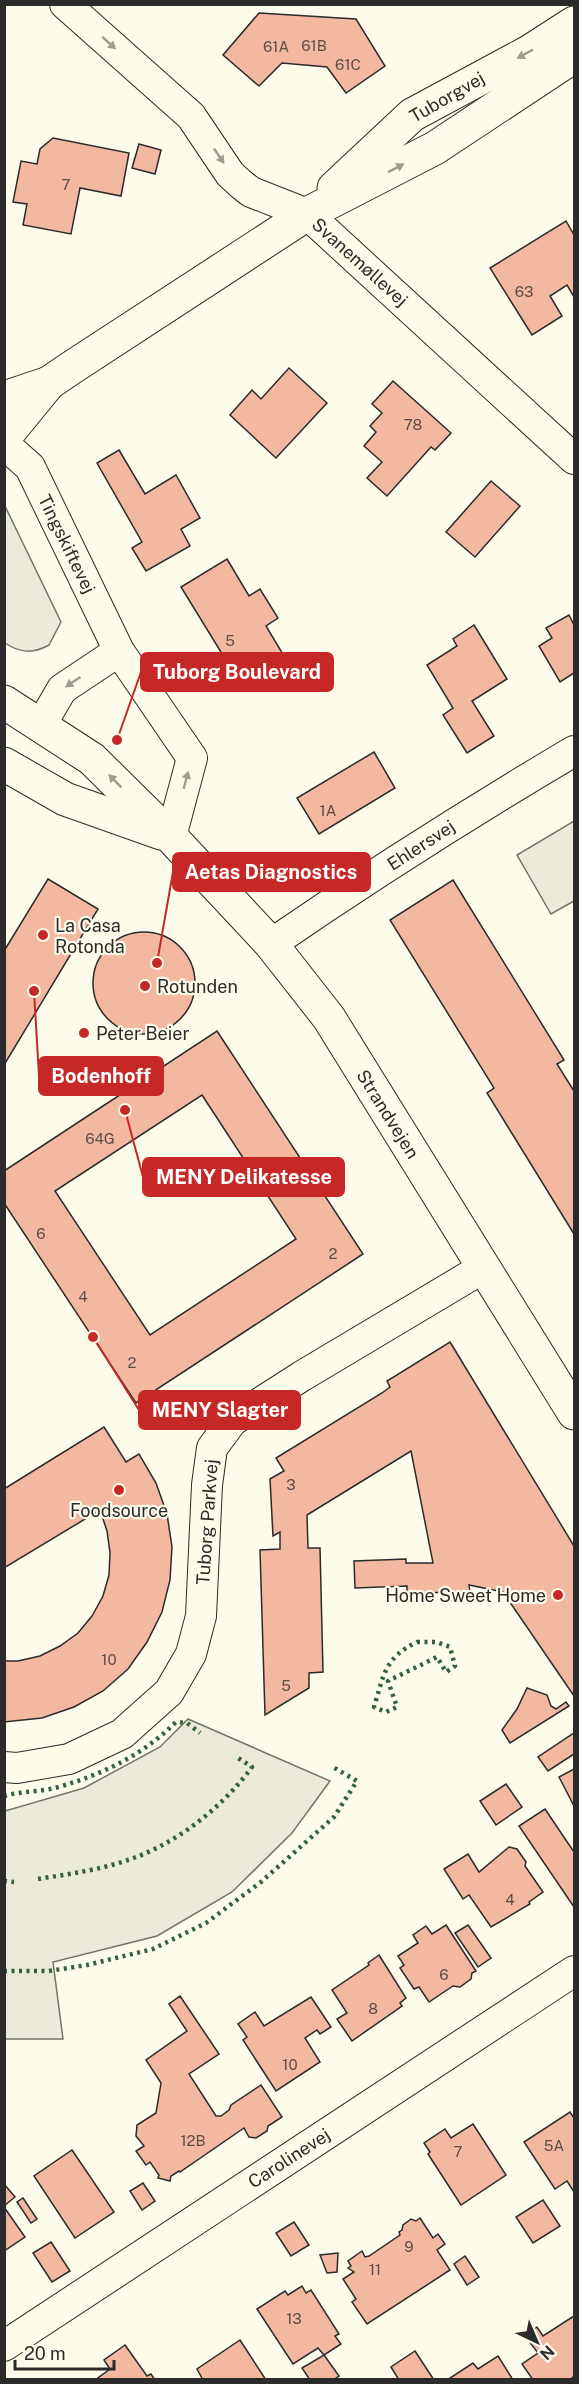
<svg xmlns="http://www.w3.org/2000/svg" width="579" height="2384" font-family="'Public Sans',sans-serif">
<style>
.green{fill:#ecebdb;stroke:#74746e;stroke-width:1.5}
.parking{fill:#eceadb;stroke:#74746e;stroke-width:1.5}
.building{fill:#f2b8a0;stroke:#2b2b2b;stroke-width:1.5;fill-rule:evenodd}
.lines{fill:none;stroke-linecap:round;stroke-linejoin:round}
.minor-casing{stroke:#2b2b2b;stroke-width:32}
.tertiary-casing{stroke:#2b2b2b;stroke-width:35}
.secondary-casing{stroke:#2b2b2b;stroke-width:35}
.minor{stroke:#fdfbea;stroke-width:30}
.tertiary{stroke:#fdfbea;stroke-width:33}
.secondary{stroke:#fdfbea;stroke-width:33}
.hedge{stroke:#34623c;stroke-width:4.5;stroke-dasharray:3 4.5;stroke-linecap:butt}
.oneway{fill:#9e9d94}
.poi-dot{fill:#c62828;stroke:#fdfbea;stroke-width:2}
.labels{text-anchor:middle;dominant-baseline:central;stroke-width:4.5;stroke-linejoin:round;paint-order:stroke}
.number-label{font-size:15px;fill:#5d4e48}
.street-label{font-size:18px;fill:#2b2b2b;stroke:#fdfbea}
.poi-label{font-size:18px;fill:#2b2b2b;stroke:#fdfbea;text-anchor:start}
.leader{fill:none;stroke:#c62828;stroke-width:2}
.callout-dot{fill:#c62828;stroke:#fdfbea;stroke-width:2}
.callout{fill:#c62828;stroke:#c62828;stroke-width:2}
.callout-label{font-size:20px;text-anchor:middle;font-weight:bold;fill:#fff}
</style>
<rect width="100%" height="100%" fill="#fdfbea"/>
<path class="green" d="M4 504 61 622 49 645C33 654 20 653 5 643Z"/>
<g class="parking">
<path d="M574 821V901L551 914 517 855Z"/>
<path d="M188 1719 330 1781 292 1833 232 1892 157 1936 53 1962 63 2039H5V1811L84 1788 160 1747Z"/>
</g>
<g class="building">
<path d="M259 13 356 19 385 66 346 93 327 67 282 63 259 86 223 55Z"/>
<path d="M53 138 129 153 121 196 80 188 71 234 23 225 27 204 13 202 21 161 37 164 40 149Z"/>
<path d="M139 144 161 150 155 174 132 168Z"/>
<path d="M566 221 574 235V297L567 285 550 296 562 316 532 335 490 268Z"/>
<path d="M289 368 327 403 276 458 230 415 252 390 261 399Z"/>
<path d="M393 381 451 433 435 450 431 447 387 496 367 478 382 462 364 446 376 432 370 426 382 413 372 404Z"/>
<path d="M119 450 145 494 176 475 200 518 181 529 190 546 146 571 132 548 142 542 97 463Z"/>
<path d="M491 481 520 506 475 557 446 532Z"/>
<path d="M227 559 249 596 260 589 278 618 266 626 287 661 243 688 181 587Z"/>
<path d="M569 615 574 625V673L560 682 539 646 552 638 546 628Z"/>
<path d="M474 625 507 679 472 701 494 736 467 753 443 715 453 708 427 665 457 646 453 639Z"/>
<path d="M374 752 395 788 319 834 297 798Z"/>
<path d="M48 879 98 909 4 1065V951Z"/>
<path d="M453 880 564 1060 557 1064 574 1091V1234L487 1093 494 1088 390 920Z"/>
<circle cx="144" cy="983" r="51"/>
<path d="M217 1031 363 1254 136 1403 4 1203V1171ZM202 1095 296 1239 150 1335 55 1191Z"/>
<path d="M450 1342 574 1546V1696L503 1592 469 1585 470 1592 407 1593V1586L355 1588 354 1561 406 1559V1563H433L411 1451 307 1515 308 1548H320L323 1672 309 1673V1688L265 1715 260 1550 280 1549V1532L273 1536 270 1479 284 1471 276 1458 382 1393 390 1387 387 1381Z"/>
<path d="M104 1427 126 1462 139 1454 156 1483 167 1514 172 1547 170 1580 162 1612 147 1642 128 1669 103 1691 74 1707 42 1718 4 1722V1661H18L40 1656 60 1646 78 1633 92 1616 103 1596 109 1575 110 1553 107 1531 100 1510 4 1568V1489Z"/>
<path d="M527 1688 547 1695 551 1706 556 1709 566 1702 569 1706 510 1743 502 1730 517 1709Z"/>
<path d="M574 1733V1754L548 1771 538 1757Z"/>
<path d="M574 1769V1806L559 1777Z"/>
<path d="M506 1784 522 1807 496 1825 480 1801Z"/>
<path d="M545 1809 574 1852V1907L519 1826Z"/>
<path d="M509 1847 517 1849 526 1862 525 1866 543 1892 529 1902 530 1904 491 1927 469 1895 463 1899 444 1869 468 1854 479 1872Z"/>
<path d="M446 1925 476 1971 472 1973 471 1979 460 1987 453 1986 429 2002 419 1987 414 1989 400 1968 404 1965 398 1956 418 1943 413 1935 426 1926 432 1934Z"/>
<path d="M468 1925 491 1958 478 1967 455 1933Z"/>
<path d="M379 1955 406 1998 400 2003 402 2006 352 2041 337 2019 347 2013 332 1990 369 1965 368 1963Z"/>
<path d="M180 1996 219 2054 189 2074 216 2116H221L229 2110 231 2105 261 2085 282 2117 268 2126 267 2131 256 2138 249 2137 244 2128 180 2172 179 2171 171 2176 170 2181 158 2178 159 2175 150 2162 146 2165 136 2151 144 2146 136 2136 137 2125 156 2113 161 2083 146 2060 187 2031 169 2004Z"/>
<path d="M311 1997 331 2027 320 2034 317 2030 305 2038 320 2062 276 2091 243 2040 247 2037 238 2024 255 2012 264 2026Z"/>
<path d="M570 2112 574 2118V2192L567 2181 555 2189 524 2142Z"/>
<path d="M473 2124 506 2175 461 2205 428 2154 430 2152 424 2143 445 2129 451 2138Z"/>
<path d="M72 2150 114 2212 75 2238 34 2176Z"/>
<path d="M143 2183 155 2201 142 2210 130 2191Z"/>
<path d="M4 2184 15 2197 4 2206Z"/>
<path d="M23 2198 37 2219 31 2223 17 2202Z"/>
<path d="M543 2200 560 2226 533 2243 516 2217Z"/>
<path d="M4 2207 25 2237 4 2251Z"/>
<path d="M420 2218 433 2238 438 2234 445 2244 437 2250 450 2270 367 2324 352 2302 356 2299 343 2279 354 2272 348 2268 351 2266 348 2261 362 2251 365 2257 369 2256 400 2235 399 2232 402 2230 403 2225 411 2219 416 2221Z"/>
<path d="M294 2222 309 2245 291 2256 276 2233Z"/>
<path d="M51 2242 70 2271 52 2282 33 2253Z"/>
<path d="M338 2253 337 2272 327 2273 320 2255Z"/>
<path d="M465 2256 479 2277 467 2285 454 2264Z"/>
<path d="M302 2286 306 2293 311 2290 339 2334 335 2336 341 2344 324 2355 318 2348 293 2364 257 2309 285 2291 288 2295Z"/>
<path d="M574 2316V2376L570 2380H533L522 2364 538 2353 525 2336 537 2327 543 2336Z"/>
<path d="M240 2340 266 2380H203L197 2369Z"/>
<path d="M125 2345 147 2376 151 2374 155 2380H95L110 2369 104 2360Z"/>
<path d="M415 2351 434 2380H399L391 2367Z"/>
<path d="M324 2355 339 2376 333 2380H310L302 2368Z"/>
<path d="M498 2356 513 2380H447L473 2363 478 2369Z"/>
</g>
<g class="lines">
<defs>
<g id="minor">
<path d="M65 4 191 116 230 174 242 185 251 192 307 214 574 459"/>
<path d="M4 444 30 467 119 651 192 758 171 837"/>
<path d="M41 725 62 689 119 651"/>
<path d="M271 944C370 876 471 812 574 751"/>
<path d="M4 1767 17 1768 69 1759 122 1734 169 1692 191 1654 201 1616 207 1485 212 1448 232 1421 302 1376 483 1268"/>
<path d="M4 2346 574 1971"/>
</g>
<g id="tertiary">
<path d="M334 188 412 115 529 52 574 23"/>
<path d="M4 398 49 383"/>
<path d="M4 438 49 383 71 368 307 214 435 148 574 56"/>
</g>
<g id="secondary">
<path d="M4 702 92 759 171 837 271 944 329 1018 574 1413"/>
<path d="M4 764 65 799 161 833"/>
</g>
</defs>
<use href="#minor" class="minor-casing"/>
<use href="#tertiary" class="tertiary-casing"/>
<use href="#secondary" class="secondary-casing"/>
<use href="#minor" class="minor"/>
<use href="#tertiary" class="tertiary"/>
<use href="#secondary" class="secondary"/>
<g class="hedge">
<path d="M417 1642H436L450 1647 455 1666 446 1672 437 1657 388 1681 397 1707 386 1712 374 1707C384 1675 384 1658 417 1642Z"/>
<path d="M4 1796C21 1791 39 1792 55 1788 101 1775 142 1756 176 1722L187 1723 200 1733"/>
<path d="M38 1879C69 1874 99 1870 128 1860 176 1844 222 1808 252 1767L235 1756"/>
<path d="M4 1881 14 1882"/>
<path d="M4 1971H49L87 1965 153 1949 206 1923 261 1882 334 1817 357 1781 333 1767"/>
</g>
</g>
<defs><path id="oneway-solid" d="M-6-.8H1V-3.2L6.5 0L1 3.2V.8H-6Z" transform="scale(1.5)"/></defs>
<g class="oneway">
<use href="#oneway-solid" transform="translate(109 43) rotate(42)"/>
<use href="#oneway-solid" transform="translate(525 54) rotate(151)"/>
<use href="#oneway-solid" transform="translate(219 156) rotate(56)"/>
<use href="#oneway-solid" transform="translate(396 168) rotate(-27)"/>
<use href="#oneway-solid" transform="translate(73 682) rotate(146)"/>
<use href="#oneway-solid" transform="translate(186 780) rotate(-75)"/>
<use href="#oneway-solid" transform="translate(115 781) rotate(-135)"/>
</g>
<g class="poi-dot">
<circle cx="43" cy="935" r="6"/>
<circle cx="145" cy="986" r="6"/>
<circle cx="84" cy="1033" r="6"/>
<circle cx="119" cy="1490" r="6"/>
<circle cx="558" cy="1595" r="6"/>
</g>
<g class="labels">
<g class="number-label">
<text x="314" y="45">61B</text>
<text x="276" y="46">61A</text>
<text x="348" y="64">61C</text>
<text x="66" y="184">7</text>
<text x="524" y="291">63</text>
<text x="413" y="424">78</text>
<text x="230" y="640">5</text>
<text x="328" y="810">1A</text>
<text x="100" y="1138">64G</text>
<text x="41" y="1233">6</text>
<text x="333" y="1253">2</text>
<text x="83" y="1296">4</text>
<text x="132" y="1362">2</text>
<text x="291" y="1484">3</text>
<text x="109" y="1659">10</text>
<text x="286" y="1685">5</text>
<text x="510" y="1899">4</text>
<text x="444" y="1974">6</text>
<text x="373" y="2008">8</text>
<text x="290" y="2064">10</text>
<text x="193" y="2140">12B</text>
<text x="554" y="2145">5A</text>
<text x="458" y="2151">7</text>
<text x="409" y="2246">9</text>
<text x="375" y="2269">11</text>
<text x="294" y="2318">13</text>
</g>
<g class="street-label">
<text transform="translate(447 97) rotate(-30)">Tuborgvej</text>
<text transform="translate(360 262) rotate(42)">Svanemøllevej</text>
<text transform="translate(67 544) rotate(64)">Tingskiftevej</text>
<text transform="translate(421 845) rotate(-33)">Ehlersvej</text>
<text transform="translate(388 1114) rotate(58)">Strandvejen</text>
<text transform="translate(207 1522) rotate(-86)">Tuborg Parkvej</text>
<text transform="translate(289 2158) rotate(-33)">Carolinevej</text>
</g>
<g class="poi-label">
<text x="55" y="925">La Casa<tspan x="55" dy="21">Rotonda</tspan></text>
<text x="157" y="986">Rotunden</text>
<text x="96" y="1033">Peter Beier</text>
<text x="119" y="1510" text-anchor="middle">Foodsource</text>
<text x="546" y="1595" text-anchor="end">Home Sweet Home</text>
</g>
</g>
<path class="leader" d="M117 740L141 672M157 963L173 872M34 991L39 1076M125 1110L143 1177M93 1337L139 1410"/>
<g class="callout-dot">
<circle cx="117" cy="740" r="6"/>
<circle cx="157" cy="963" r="6"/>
<circle cx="34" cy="991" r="6"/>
<circle cx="125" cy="1110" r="6"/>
<circle cx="93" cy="1337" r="6"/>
</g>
<g class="callout">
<rect x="141" y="653" width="192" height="38" rx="6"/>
<rect x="173" y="853" width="197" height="38" rx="6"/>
<rect x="39" y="1057" width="124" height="38" rx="6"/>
<rect x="143" y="1158" width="201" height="38" rx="6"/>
<rect x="139" y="1391" width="161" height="38" rx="6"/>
</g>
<g class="callout-label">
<text x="237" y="679">Tuborg Boulevard</text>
<text x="271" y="879">Aetas Diagnostics</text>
<text x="101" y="1083">Bodenhoff</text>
<text x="244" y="1184">MENY Delikatesse</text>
<text x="220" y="1417">MENY Slagter</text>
</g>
<rect width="579" height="2384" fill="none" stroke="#2b2b2b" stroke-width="12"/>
<g transform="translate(537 2342) rotate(136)" stroke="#fdfbea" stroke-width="4.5" paint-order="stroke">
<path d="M0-4.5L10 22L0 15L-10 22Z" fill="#2b2b2b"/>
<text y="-9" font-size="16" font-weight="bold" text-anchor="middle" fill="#2b2b2b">N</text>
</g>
<path d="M15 2360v9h99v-9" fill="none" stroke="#2b2b2b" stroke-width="3"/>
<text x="24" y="2360" font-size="18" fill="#2b2b2b" stroke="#fdfbea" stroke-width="4.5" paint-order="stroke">20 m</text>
</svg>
